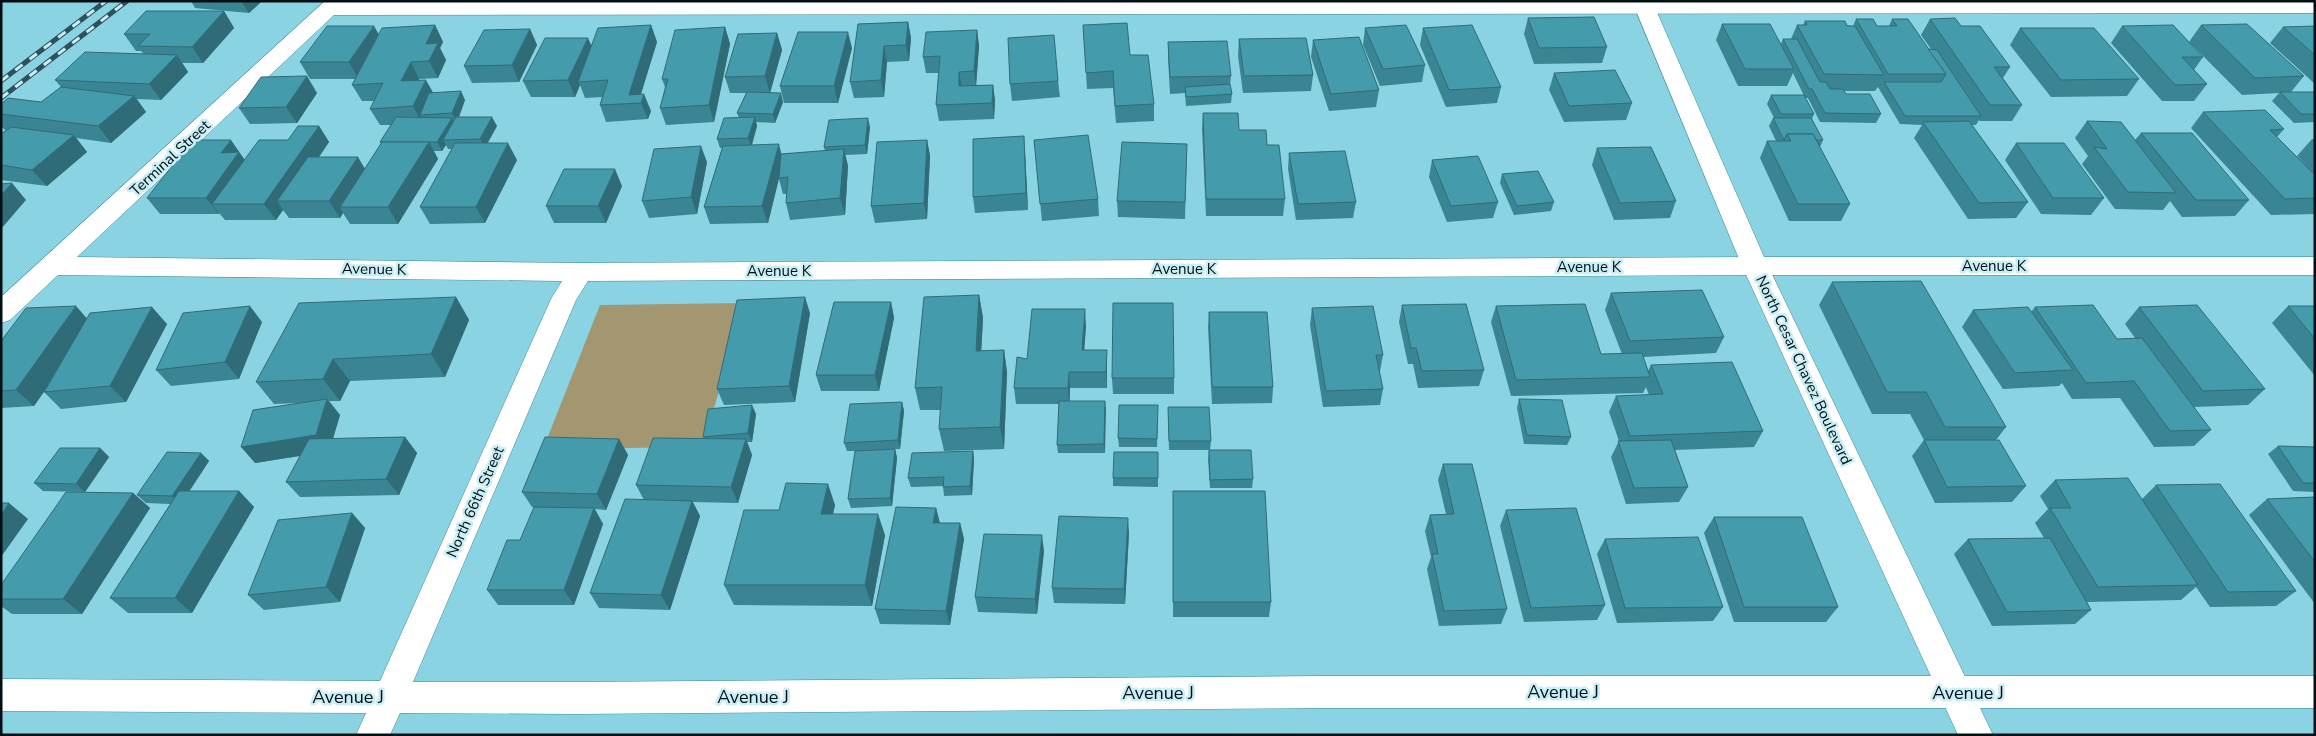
<svg xmlns="http://www.w3.org/2000/svg" width="2316" height="736" font-family="'Nunito Sans',sans-serif">
<style>
.green{fill:#a39772}
.lines{fill:none;stroke-linecap:round;stroke-linejoin:round}
.street-casing{stroke:#3c8896;stroke-width:1}
.secondary-casing{stroke:#3c8896;stroke-width:1}
.street{fill:#fff;fill-rule:evenodd}
.secondary{fill:#fff;fill-rule:evenodd}
.rail-casing{stroke:#2e5259;stroke-width:5}
.rail{stroke:#caeef5;stroke-width:3;stroke-dasharray:9;stroke-linecap:butt}
.wall{fill:#3a8593}
.shaded-wall{fill:#306c78}
.building{fill:#449bab;stroke:#306c78}
.labels{text-anchor:middle;dominant-baseline:central;stroke-width:5;stroke-linejoin:round;paint-order:stroke}
.street-label{font-size:15px;fill:#000f13;stroke:#caeef5}
.near-street-label{font-size:18px;fill:#000f13;stroke:#caeef5}
</style>
<rect width="100%" height="100%" fill="#89d3e2"/>
<path class="green" d="M744 303 703 447 543 449 600 305Z"/>
<g class="lines">
<defs>
<path id="street" d="M325 1H2315V13L334 15 77 257 581 263 1755 257H2315V275H1755L588 281 576 300 413 682H575L1320 676H2315V708H1320L575 714 400 713 390 735H356L366 713 1 711V679L380 681 551 299 562 281 58 275 10 320 1 323V297Z"/>
<path id="secondary" d="M1632 1H1652L1768 266 1993 735H1958L1742 266Z"/>
</defs>
<use href="#street" class="street-casing"/>
<use href="#secondary" class="secondary-casing"/>
<use href="#street" class="street"/>
<use href="#secondary" class="secondary"/>
<defs>
<g id="rail">
<path d="M1 81 106 1"/>
<path d="M1 98 127 1"/>
</g>
</defs>
<use href="#rail" class="rail-casing"/>
<use href="#rail" class="rail"/>
</g>
<g class="wall">
<path d="M191 1H262L249 13 195 8Z"/>
<path d="M224 11 234 28 203 63H182L188 72 161 100 137 99 146 112 111 143 76 138 87 152 47 186 1 180V134L6 130 4 129 1 126V104L41 102 61 87 55 80 144 54 141 51H136L124 34Z"/>
<path d="M1528 18 1607 47 1602 63 1534 64 1524 34Z"/>
<path d="M1856 19 1877 26H1889L1892 19 1928 49H1931L1921 35 1930 19 1961 26 2010 67 2003 78 2022 105 2012 121H1980L1979 120 1976 125H1972L2028 202 2016 218 1968 219 1914 138 1922 125 1900 124 1878 87 1875 91H1844L1846 94 1881 114 1876 123 1820 122 1808 98H1805L1793 73 1787 86H1738L1716 40 1722 24 1781 44 1783 39H1791L1797 25H1803L1805 21 1853 26Z"/>
<path d="M908 22 911 38 909 61 887 62 884 97 854 98 850 82 858 24Z"/>
<path d="M435 25 443 42 440 48 446 60 438 78 419 79V80L433 93 465 100 459 117 497 126 487 143 517 160 485 223 430 224 420 207 452 149H448L446 145 442 151H434L438 159 398 224H350L343 213 340 218H289L283 210 276 220H225L219 213V214H160L147 198 243 156 242 157 244 160 319 126 329 142 319 157 365 169 381 144 380 142 391 125H380L370 109 374 101H362L352 85 355 79H310L300 62 379 34Z"/>
<path d="M651 25 657 42 641 94 651 111 648 119 606 122 600 105 602 97 585 98 580 85 575 97H531L523 81 591 46Z"/>
<path d="M1083 25 1130 55 1154 104V121L1116 123 1113 88 1087 89Z"/>
<path d="M2201 25 2304 76 2291 92H2315V122L2294 123 2272 101 2279 93 2242 95 2189 42Z"/>
<path d="M2122 26 2203 57 2194 70 2207 84 2194 101H2162L2111 43Z"/>
<path d="M2315 26V84L2270 43 2283 27Z"/>
<path d="M725 27 730 44 714 122 666 125 660 108 665 87 662 79Z"/>
<path d="M1365 28 1425 65 1422 82 1380 86 1363 45Z"/>
<path d="M1423 28 1501 87 1497 103 1446 107 1420 45Z"/>
<path d="M2020 28 2139 79 2127 96 2051 97 2010 45Z"/>
<path d="M530 29 537 45 519 82 472 83 464 66Z"/>
<path d="M977 30 979 46 976 85H993L995 101 994 119 939 121 936 105 939 73H926L923 57Z"/>
<path d="M777 33 782 50 770 93 783 102 775 123 756 122 757 126 752 145 781 154 825 151 824 147 870 127 867 154 845 155 848 166 845 215 790 220 786 203V194H783L779 179 768 223 710 224 704 207 722 148H720L717 139 739 118 737 113 746 93H730L725 77Z"/>
<path d="M1239 39 1313 75 1311 91 1243 93 1238 56Z"/>
<path d="M1313 40 1379 90 1376 107 1329 111 1311 57Z"/>
<path d="M1168 42 1231 76 1230 85 1232 94 1231 103 1186 106 1185 93 1170 94 1168 58Z"/>
<path d="M852 48 838 103H784L780 86Z"/>
<path d="M1554 73 1632 103 1626 120 1564 122 1549 90Z"/>
<path d="M1058 81 1060 97 1012 101 1010 84Z"/>
<path d="M317 93 297 123 250 124 239 108Z"/>
<path d="M1771 95 1814 114 1812 119 1823 140 1820 147 1850 204 1841 221H1789L1760 158 1767 141H1776L1769 126 1773 118H1774L1767 104Z"/>
<path d="M2203 112 2284 129 2277 137 2315 175V214L2271 215 2191 128Z"/>
<path d="M1203 113 1239 130 1267 145 1285 199 1283 216H1206L1202 129Z"/>
<path d="M2087 121 2135 140 2141 133 2249 200 2235 216 2182 217 2170 201 2163 210 2115 209 2082 164 2088 156 2075 138Z"/>
<path d="M2312 139H2315V175L2297 156Z"/>
<path d="M927 140 930 156 927 219 875 223 871 206Z"/>
<path d="M1034 140 1098 199 1099 216 1042 221Z"/>
<path d="M2016 143 2104 198 2091 215 2041 214 2005 160Z"/>
<path d="M1187 144 1185 219 1118 217 1117 201Z"/>
<path d="M1597 148 1676 201 1670 218 1614 220 1592 165Z"/>
<path d="M1025 152 1028 210 975 213 973 197Z"/>
<path d="M1289 153 1356 202 1353 218 1296 220 1288 169Z"/>
<path d="M1432 160 1498 202 1493 218 1447 222 1429 177Z"/>
<path d="M707 162 697 214 649 218 642 201Z"/>
<path d="M1502 174 1554 202 1551 211 1514 215 1500 183Z"/>
<path d="M622 186 606 223H554L546 206Z"/>
<path d="M1832 282 2006 427 1996 440 2026 486 2012 502 1935 503 1912 456 1924 440 1910 414H1872L1819 305Z"/>
<path d="M1611 293 1724 337 1716 353 1643 357 1648 371 1651 365 1763 431 1754 447 1675 450 1688 487 1679 502 1626 504 1611 457 1619 441 1609 412 1616 396 1649 395 1646 387 1643 393 1511 396 1491 322 1496 306 1601 354H1622L1605 310Z"/>
<path d="M979 295 983 318 981 351 1004 350 1007 372 1004 449 944 451 939 429 941 410H920L915 388Z"/>
<path d="M456 297 469 320 445 377 350 381 340 401H329L340 415 333 439 405 437 417 453 399 495 300 497 286 482 300 456 255 463 300 403 274 404 256 382Z"/>
<path d="M891 302 894 318 879 391H821L816 375Z"/>
<path d="M1402 305 1484 370 1479 386 1418 388 1413 364H1408L1399 322Z"/>
<path d="M2288 306H2315V376L2272 323Z"/>
<path d="M2035 307 2117 339 2135 338 2125 324 2139 307 2265 389 2248 405 2194 407 2211 430 2194 446 2154 447 2120 398 2072 399 2062 383 2059 386 2003 389 1962 327 1973 310 2031 312Z"/>
<path d="M1312 308 1383 355 1380 371H1379L1383 389 1380 405 1323 407 1310 325Z"/>
<path d="M1209 312 1273 387 1272 403 1212 404 1208 328Z"/>
<path d="M810 313 795 402 724 405 717 389Z"/>
<path d="M87 318 167 324 126 402 61 409 44 392 46 389 34 406 1 408V341Z"/>
<path d="M262 322 239 379 171 386 156 370Z"/>
<path d="M1086 326 1084 350 1107 366V388H1070V401H1105V453H1058L1057 445 1059 404H1016L1014 388 1027 359Z"/>
<path d="M1112 378H1174V394H1113Z"/>
<path d="M1519 399 1571 437 1567 445 1524 444 1517 408Z"/>
<path d="M902 402 904 411 900 449H895L897 458 892 506 851 508 848 499 855 451H847L844 443Z"/>
<path d="M1158 405 1157 447H1119L1118 438Z"/>
<path d="M756 414 752 442H747L752 455 738 503 693 502 700 516 670 610 599 608 590 593 644 500 636 485 704 439 703 437Z"/>
<path d="M1168 416 1211 441 1210 450H1169Z"/>
<path d="M619 439 628 455 606 510 595 509 603 524 574 605H498L487 590 520 540 535 508 532 507 522 492Z"/>
<path d="M2278 446 2315 447V492L2293 491 2268 454Z"/>
<path d="M100 448 109 457 85 492 43 491 34 483Z"/>
<path d="M1209 450 1253 479 1252 488H1210L1208 459Z"/>
<path d="M973 451 974 459 972 495 944 496 943 486 911 487 908 478Z"/>
<path d="M1158 452V487L1113 486V478Z"/>
<path d="M201 453 209 461 189 491H239L254 507 192 613H128L110 598 170 504 146 503 137 495Z"/>
<path d="M1443 464 1507 609 1501 624 1439 626 1427 569 1431 557 1425 531 1430 515 1446 514 1438 480Z"/>
<path d="M2055 480 2142 499 2156 485 2296 591 2276 606 2210 607 2196 587 2181 600 2087 602 2091 610 2075 624 1992 626 1954 554 1968 539 2044 538 2035 523 2048 509 2040 496Z"/>
<path d="M1173 491 1271 602 1269 617H1173Z"/>
<path d="M133 493 150 508 82 614H12L1 606V585Z"/>
<path d="M2315 497V604L2249 515 2267 499Z"/>
<path d="M835 505 833 514 885 535 872 606 734 605 724 585 779 510Z"/>
<path d="M936 508 940 523H960L964 539 950 625 880 624 875 609Z"/>
<path d="M1506 510 1605 605 1597 620 1524 622 1500 526Z"/>
<path d="M352 513 365 528 340 602 264 610 248 595Z"/>
<path d="M1714 517 1838 607 1826 622H1734L1704 533Z"/>
<path d="M1129 533 1125 604 1054 603 1052 588Z"/>
<path d="M1605 539 1723 607 1713 621 1617 623 1597 554Z"/>
<path d="M1044 551 1037 614 978 612 975 597Z"/>
</g>
<g class="shaded-wall">
<path d="M241 1H262L249 13Z"/>
<path d="M224 11 234 28 203 63 192 47Z"/>
<path d="M908 22 911 38 909 61 906 45Z"/>
<path d="M435 25 443 42 440 48 446 60 438 78 429 61 426 44Z"/>
<path d="M651 25 657 42 638 103 629 95Z"/>
<path d="M374 26 383 42 358 79 349 62Z"/>
<path d="M725 27 730 44 714 122 709 105Z"/>
<path d="M530 29 537 45 519 82 512 65Z"/>
<path d="M977 30 979 46 976 87 974 71Z"/>
<path d="M848 32 852 48 838 103 834 86Z"/>
<path d="M777 33 782 50 770 93 765 76Z"/>
<path d="M588 38 595 54 578 82 580 85 575 97 568 80Z"/>
<path d="M884 46 887 62 884 97 881 80Z"/>
<path d="M177 55 188 72 161 100 149 84Z"/>
<path d="M411 62 419 79 410 98 401 81Z"/>
<path d="M959 72 962 88 959 86Z"/>
<path d="M307 76 317 93 297 123 286 107Z"/>
<path d="M426 80 435 96 420 115 423 121 422 123 413 106Z"/>
<path d="M993 85 995 101 994 119 992 103Z"/>
<path d="M461 91 465 100 457 122 452 113Z"/>
<path d="M781 93 783 102 775 123 773 114Z"/>
<path d="M644 94 651 111 648 119 641 103Z"/>
<path d="M134 96 146 112 111 143 98 126Z"/>
<path d="M492 117 497 126 485 148 480 139Z"/>
<path d="M755 117 757 126 751 147 748 138Z"/>
<path d="M452 118 457 127 443 140 446 145 442 151 437 142Z"/>
<path d="M868 118 870 127 867 154 865 145Z"/>
<path d="M319 126 329 142 289 201H277L283 210 276 220 264 204Z"/>
<path d="M74 135 87 152 47 186 32 170Z"/>
<path d="M1024 136 1025 152 1028 210 1026 193Z"/>
<path d="M231 140 251 169 212 204 219 213V214L206 198 221 153Z"/>
<path d="M927 140 930 156 927 219 924 203Z"/>
<path d="M429 142 438 159 398 224 388 207Z"/>
<path d="M508 143 517 160 485 223 476 207Z"/>
<path d="M779 144 783 161 768 223 762 206Z"/>
<path d="M701 146 707 162 697 214 691 197Z"/>
<path d="M844 149 848 166 845 215 840 198Z"/>
<path d="M358 157 368 174 340 207 343 213 340 218 329 201Z"/>
<path d="M615 169 622 186 606 223 598 206Z"/>
<path d="M12 183 26 200 1 229V195Z"/>
<path d="M979 295 983 318 980 374 976 351Z"/>
<path d="M456 297 469 320 445 377 431 354Z"/>
<path d="M805 297 810 313 795 402 789 386Z"/>
<path d="M891 302 894 318 879 391 875 375Z"/>
<path d="M76 306 91 323 34 406 16 390Z"/>
<path d="M250 306 262 322 239 379 225 362Z"/>
<path d="M152 307 167 324 126 402 110 386Z"/>
<path d="M1085 309 1086 326 1083 367 1082 350Z"/>
<path d="M1004 350 1007 372 1004 449 1000 427Z"/>
<path d="M1107 350V388L1106 372Z"/>
<path d="M333 359 350 381 340 401 323 379Z"/>
<path d="M1069 372 1070 388 1069 404 1068 388Z"/>
<path d="M327 399 340 415 329 451 255 463 241 447Z"/>
<path d="M1105 401 1106 409 1105 453 1104 444Z"/>
<path d="M902 402 904 411 900 449 898 440Z"/>
<path d="M752 405 756 414 752 442 748 433Z"/>
<path d="M405 437 417 453 399 495 386 479Z"/>
<path d="M619 439 628 455 606 510 597 494Z"/>
<path d="M746 439 752 455 738 503 731 487Z"/>
<path d="M100 448 109 457 85 492 76 484Z"/>
<path d="M895 449 897 458 892 506 890 498Z"/>
<path d="M973 451 974 459 972 495 970 486Z"/>
<path d="M201 453 209 461 181 504 172 496Z"/>
<path d="M828 484 835 505 828 535 821 514Z"/>
<path d="M239 491 254 507 192 613 175 598Z"/>
<path d="M133 493 150 508 82 614 63 599Z"/>
<path d="M692 501 700 516 670 610 661 595Z"/>
<path d="M9 503 28 519 1 557V515Z"/>
<path d="M594 508 603 524 574 605 564 590Z"/>
<path d="M936 508 940 524 933 523Z"/>
<path d="M352 513 365 528 340 602 326 587Z"/>
<path d="M878 514 885 535 872 606 865 585Z"/>
<path d="M1128 518 1129 533 1125 604 1124 589Z"/>
<path d="M960 523 964 539 950 625 946 611Z"/>
<path d="M1042 535 1044 551 1037 614 1035 599Z"/>
</g>
<g class="building">
<path d="M146 11H224L192 47 138 46 150 34H124Z"/>
<path d="M1594 17 1607 47 1539 48 1528 18Z"/>
<path d="M1955 18 1961 26H1980L2010 67H1994L2022 105H1990L1930 19Z"/>
<path d="M1856 19H1873L1877 26H1897L1892 19H1908L1946 74H1888Z"/>
<path d="M1805 21H1845L1847 26H1855L1884 75 1824 74 1797 25H1807Z"/>
<path d="M908 22 906 45 884 46 881 80 850 82 858 24Z"/>
<path d="M1127 23 1130 55H1148L1154 104 1115 106 1113 71 1086 73 1083 25Z"/>
<path d="M1722 24H1770L1794 69H1745Z"/>
<path d="M2247 24 2304 76 2255 78 2201 25Z"/>
<path d="M435 25 426 44 438 43 429 61 411 62 401 81 426 80 413 106 370 109 383 83 352 85 382 28Z"/>
<path d="M651 25 629 95 644 94 641 103 600 105 608 80 578 82 598 28Z"/>
<path d="M1406 25 1425 65 1383 69 1365 28Z"/>
<path d="M1472 25 1501 87 1449 90 1423 28Z"/>
<path d="M2173 25 2203 57H2182L2207 84 2175 85 2122 26Z"/>
<path d="M327 26H374L349 62H300Z"/>
<path d="M2315 26V55L2283 27Z"/>
<path d="M725 27 709 105 660 108 668 79H662L675 30Z"/>
<path d="M2020 28H2094L2139 79 2061 80Z"/>
<path d="M530 29 512 65 464 66 484 30Z"/>
<path d="M977 30 974 71 959 72V86L993 85 992 103 936 105 940 56 923 57 926 32Z"/>
<path d="M798 32H848L834 86H780Z"/>
<path d="M777 33 765 76 725 77 738 34Z"/>
<path d="M1054 35 1058 81 1010 84 1008 38Z"/>
<path d="M1359 37 1379 90 1331 94 1313 40Z"/>
<path d="M545 38H588L568 80 523 81Z"/>
<path d="M1306 38 1313 75 1244 76 1239 39Z"/>
<path d="M1783 39H1797L1820 82H1826L1830 89H1843L1846 94H1870L1881 114 1825 113 1812 89H1809Z"/>
<path d="M1227 41 1231 76 1170 77 1168 42Z"/>
<path d="M1928 49 1937 50 1981 116H1905L1884 82H1941L1946 74Z"/>
<path d="M85 52 177 55 149 84 55 80Z"/>
<path d="M1615 70 1632 103 1569 106 1554 73Z"/>
<path d="M307 76 286 107 239 108 261 77Z"/>
<path d="M1230 84 1232 94 1186 97 1185 87Z"/>
<path d="M61 87 134 96 98 126 1 114V104L8 98 41 102Z"/>
<path d="M461 91 452 113 420 115 429 93Z"/>
<path d="M747 92 781 93 773 114 737 113Z"/>
<path d="M2280 92H2315V114H2301Z"/>
<path d="M1771 95H1804L1814 114H1781Z"/>
<path d="M2265 110 2284 129 2270 130 2315 175V198L2285 199 2203 112Z"/>
<path d="M1203 113H1238L1239 130H1266L1267 145H1279L1285 199H1206Z"/>
<path d="M396 117 452 118 437 142H380Z"/>
<path d="M456 117H492L480 139 443 140Z"/>
<path d="M755 117 748 138 717 139 724 118Z"/>
<path d="M868 118 865 145 824 147 829 120Z"/>
<path d="M1773 118H1811L1823 140H1816L1813 134H1787L1784 140Z"/>
<path d="M1969 121 2028 202 1979 203 1923 122Z"/>
<path d="M2087 121 2121 122 2176 193 2128 192 2094 147 2107 149Z"/>
<path d="M298 126H319L264 204H212L259 140H288Z"/>
<path d="M11 127 74 135 32 170 1 165V134Z"/>
<path d="M2141 133H2192L2249 200H2196Z"/>
<path d="M1787 134H1813L1850 204H1798L1767 141H1791Z"/>
<path d="M1088 135 1098 199 1040 204 1034 140Z"/>
<path d="M1024 136 1026 193 973 197V139Z"/>
<path d="M192 140H231L221 153 239 152 206 198H147Z"/>
<path d="M927 140 924 203 871 206 877 142Z"/>
<path d="M382 142H429L388 207H340Z"/>
<path d="M1122 142 1187 144 1185 202 1117 201Z"/>
<path d="M455 143H508L476 207H420Z"/>
<path d="M2016 143H2064L2104 198H2053Z"/>
<path d="M779 144 762 206 704 207 723 146Z"/>
<path d="M701 146 691 197 642 201 654 149Z"/>
<path d="M1651 147 1676 201 1620 203 1597 148Z"/>
<path d="M844 149 840 198 786 203 788 177 779 178 781 154Z"/>
<path d="M1345 151 1356 202 1298 204 1289 153Z"/>
<path d="M1478 156 1498 202 1451 206 1432 160Z"/>
<path d="M308 157H358L329 201H277Z"/>
<path d="M564 169H615L598 206H546Z"/>
<path d="M1538 171 1554 202 1517 206 1502 174Z"/>
<path d="M12 183 1 195V184Z"/>
<path d="M1921 281 2006 427H1945L1926 392H1887L1832 282Z"/>
<path d="M1702 290 1724 337 1630 341 1611 293Z"/>
<path d="M979 295 976 351 1004 350 1000 427 939 429 942 387 915 388 924 297Z"/>
<path d="M456 297 431 354 333 359 323 379 256 382 299 303Z"/>
<path d="M805 297 789 386 717 389 737 300Z"/>
<path d="M834 302H891L875 375H816Z"/>
<path d="M1113 303H1173L1174 378H1112Z"/>
<path d="M1466 304 1484 370 1422 371 1416 348H1411L1402 305Z"/>
<path d="M1585 304 1601 354 1642 353 1650 377 1516 380 1496 306Z"/>
<path d="M2093 305 2117 339 2142 338 2211 430 2170 431 2134 381 2086 383 2035 307Z"/>
<path d="M2197 305 2265 389 2203 391 2139 307Z"/>
<path d="M76 306 16 390 1 391V341L26 308Z"/>
<path d="M250 306 225 362 156 370 183 313Z"/>
<path d="M1373 306 1383 355H1376L1383 389 1326 391 1312 308Z"/>
<path d="M2288 306H2315V339Z"/>
<path d="M152 307 110 386 44 392 90 313Z"/>
<path d="M2028 307 2073 370 2015 373 1973 310Z"/>
<path d="M1032 309H1085L1082 350H1107L1106 372H1069L1068 388H1014L1017 357 1027 359Z"/>
<path d="M1209 312H1267L1273 387H1212Z"/>
<path d="M1732 362 1763 431 1630 436 1616 396 1663 394 1651 365Z"/>
<path d="M327 399 316 435 241 447 253 410Z"/>
<path d="M1519 399 1562 400 1571 437 1527 435Z"/>
<path d="M1059 401H1105L1104 444 1057 445Z"/>
<path d="M902 402 898 440 844 443 850 404Z"/>
<path d="M752 405 748 433 703 437 708 409Z"/>
<path d="M1119 405H1158L1157 439 1118 438Z"/>
<path d="M1168 407H1209L1211 441H1169Z"/>
<path d="M405 437 386 479 286 482 309 439Z"/>
<path d="M545 437 619 439 597 494 522 492Z"/>
<path d="M653 438 746 439 731 487 636 485Z"/>
<path d="M1671 440 1688 487 1634 488 1618 441Z"/>
<path d="M1924 440H1999L2026 486 1947 487Z"/>
<path d="M2278 446 2315 447V483H2303Z"/>
<path d="M60 448H100L76 484 34 483Z"/>
<path d="M895 449 890 498 848 499 855 451Z"/>
<path d="M1209 450H1251L1253 479 1210 480Z"/>
<path d="M973 451 970 486 943 487 944 477 908 478 912 453Z"/>
<path d="M167 452 201 453 172 496 137 495Z"/>
<path d="M1114 452H1158V478H1113Z"/>
<path d="M1443 464H1472L1507 609 1444 611 1432 554H1438L1430 515 1454 514Z"/>
<path d="M2128 478 2198 585 2098 587 2050 508H2071L2055 480Z"/>
<path d="M786 483 828 484 821 514H878L865 585H724L744 510H779Z"/>
<path d="M2220 484 2296 591 2228 592 2156 485Z"/>
<path d="M179 491H239L175 598H110Z"/>
<path d="M1173 491H1265L1271 602H1173Z"/>
<path d="M66 492 133 493 63 599H1V585Z"/>
<path d="M2315 497V562L2267 499Z"/>
<path d="M625 499 692 501 661 595 590 593Z"/>
<path d="M1 503H9L1 515Z"/>
<path d="M534 507 594 508 564 590H487L507 540H520Z"/>
<path d="M896 507 936 508 933 523H960L946 611 875 609Z"/>
<path d="M1576 508 1605 605 1531 608 1506 510Z"/>
<path d="M352 513 326 587 248 595 278 520Z"/>
<path d="M1059 516 1128 518 1124 589 1052 588Z"/>
<path d="M1714 517H1802L1838 607H1744Z"/>
<path d="M984 534 1042 535 1035 599 975 597Z"/>
<path d="M1698 537 1723 607 1625 608 1605 539Z"/>
<path d="M2050 538 2091 610 2007 612 1968 539Z"/>
</g>
<g class="labels">
<g class="street-label">
<text transform="translate(170 158) rotate(-43)">Terminal Street</text>
<text x="1994" y="266">Avenue K</text>
<text x="1589" y="267">Avenue K</text>
<text transform="translate(374 269) rotate(1)">Avenue K</text>
<text x="1184" y="269">Avenue K</text>
<text x="779" y="271">Avenue K</text>
<text transform="translate(1804 370) rotate(65)">North Cesar Chavez Boulevard</text>
<text transform="translate(475 502) rotate(-66)">North 66th Street</text>
</g>
<g class="near-street-label">
<text x="1563" y="692">Avenue J</text>
<text x="1158" y="693">Avenue J</text>
<text x="1968" y="693">Avenue J</text>
<text x="348" y="697">Avenue J</text>
<text x="753" y="697">Avenue J</text>
</g>
</g>
<rect width="2316" height="736" fill="none" stroke="#000f13" stroke-width="5"/>
</svg>
